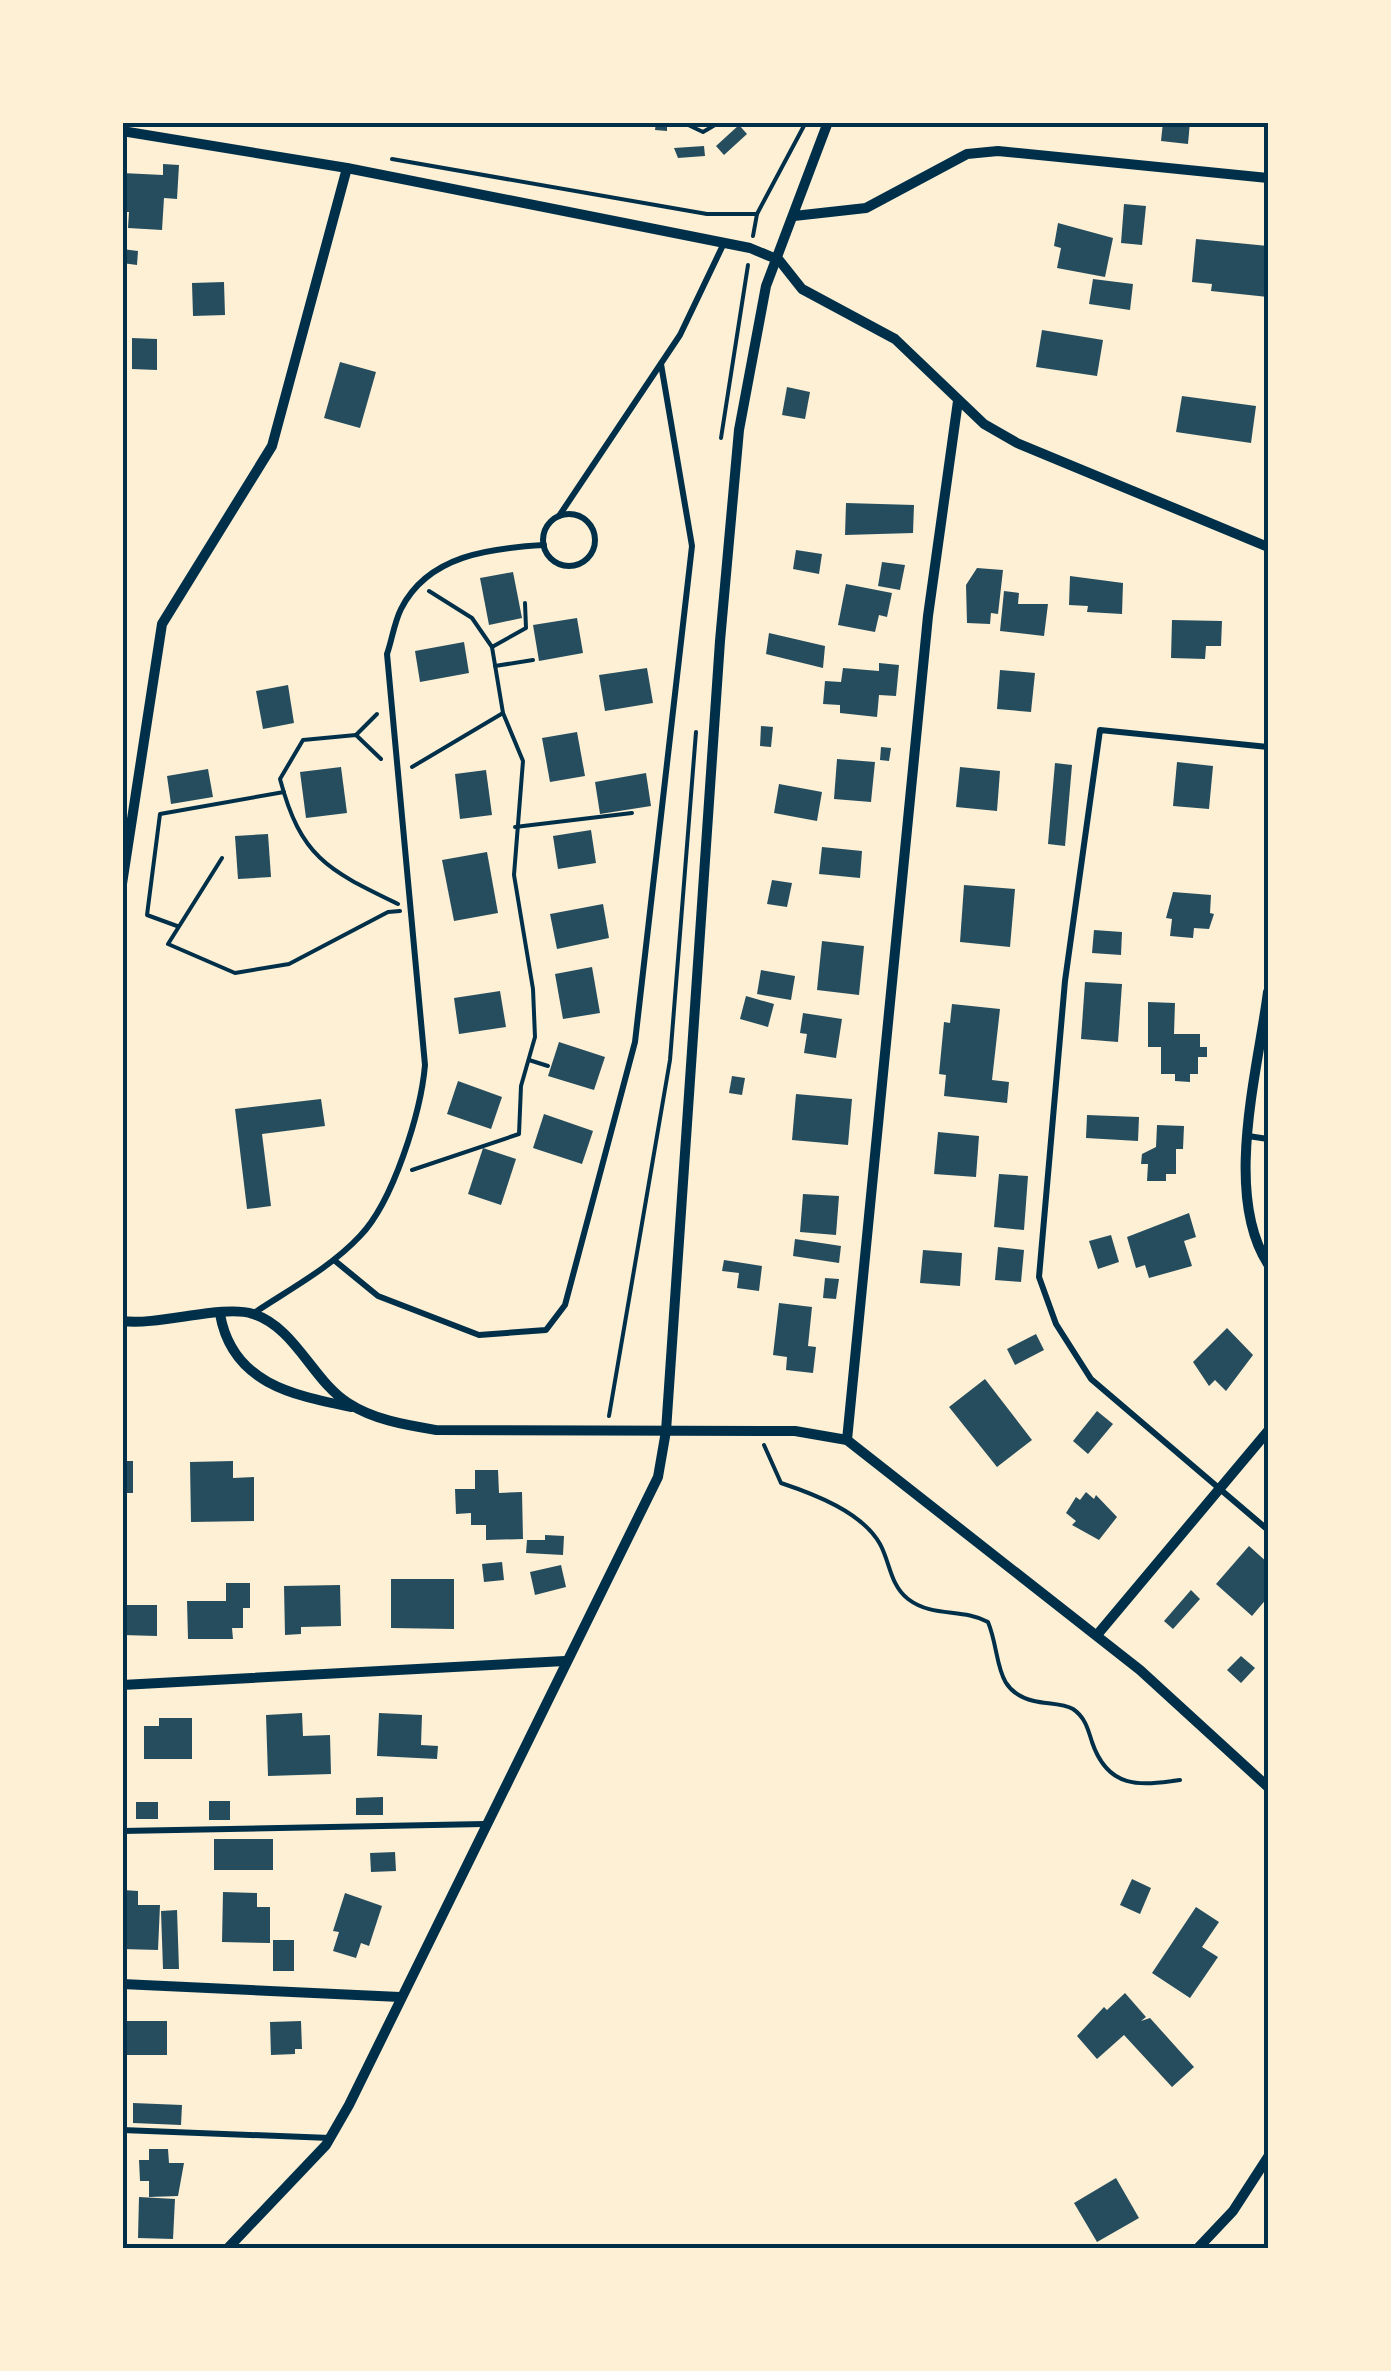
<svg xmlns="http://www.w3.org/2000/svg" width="1391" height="2371" font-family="'Nunito Sans',sans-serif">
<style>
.building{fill:#264d5e}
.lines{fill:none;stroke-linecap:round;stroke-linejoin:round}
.path{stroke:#003049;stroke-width:4}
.service{stroke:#003049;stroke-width:6}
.minor{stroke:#003049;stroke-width:10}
.neatline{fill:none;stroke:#003049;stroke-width:4}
</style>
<rect width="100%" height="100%" fill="#fdf0d5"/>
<g class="building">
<path d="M656 122H667V131L655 130Z"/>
<path d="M1163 122H1190L1188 144 1161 141Z"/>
<path d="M739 125 747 134 724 155 716 146Z"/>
<path d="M704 146 705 156 678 158 674 148Z"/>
<path d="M163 164 179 165 177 199 164 198 162 230 128 228 129 212H122V173L163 175Z"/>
<path d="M1124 204 1146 206 1142 245 1121 243Z"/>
<path d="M1058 223 1113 238 1105 277 1057 268 1061 248 1054 246Z"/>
<path d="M1196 239 1268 246V297L1211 291 1212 284 1192 282Z"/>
<path d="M122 249 138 251 137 265 122 263Z"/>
<path d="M1093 279 1133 284 1130 310 1089 304Z"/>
<path d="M224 282 225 315 193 316 192 283Z"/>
<path d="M1042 330 1103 340 1097 376 1036 367Z"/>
<path d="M132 338 157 339V370L132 369Z"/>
<path d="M340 362 376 372 360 428 324 418Z"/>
<path d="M787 387 810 392 805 419 782 415Z"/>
<path d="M1182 396 1256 406 1251 443 1176 432Z"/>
<path d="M846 503 914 505 913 533 845 535Z"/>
<path d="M796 550 822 554 819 574 793 569Z"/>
<path d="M882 562 905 565 900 590 878 586Z"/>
<path d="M977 568 1003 570 998 614 991 613 990 624 967 623 966 585Z"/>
<path d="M513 572 522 618 489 625 480 578Z"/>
<path d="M1070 576 1123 583 1122 614 1087 612 1088 606 1069 605Z"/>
<path d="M846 584 892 593 887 617 879 615 875 632 838 625Z"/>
<path d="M1004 591 1019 593 1018 604H1048L1044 636 1000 631Z"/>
<path d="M577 618 583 653 539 661 533 625Z"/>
<path d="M1172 620 1222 621 1221 646H1206L1205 659 1171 658Z"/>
<path d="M769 633 825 646 823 668 766 654Z"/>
<path d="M464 642 469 673 420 682 415 651Z"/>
<path d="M879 663 899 665 896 696 879 695 877 717 840 713V705L823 704 825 681 841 682 843 668 879 671Z"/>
<path d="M647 668 653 703 605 711 599 675Z"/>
<path d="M1000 670 1035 673 1031 712 997 709Z"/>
<path d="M288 685 294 723 263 729 256 691Z"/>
<path d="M761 726 773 727 771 747 760 746Z"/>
<path d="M577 732 585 776 550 782 542 738Z"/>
<path d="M881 747 891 748 889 761 880 760Z"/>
<path d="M837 759 875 762 871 802 834 799Z"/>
<path d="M1177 762 1213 766 1209 809 1173 806Z"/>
<path d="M1055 763 1072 765 1065 846 1048 844Z"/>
<path d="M341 767 347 813 306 818 300 772Z"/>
<path d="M960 767 1000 771 997 811 956 807Z"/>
<path d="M208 769 213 797 171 804 167 776Z"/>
<path d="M486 770 492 815 460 819 455 774Z"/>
<path d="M646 773 651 806 600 814 595 782Z"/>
<path d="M779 784 822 792 817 821 774 813Z"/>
<path d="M591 830 596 863 558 869 553 836Z"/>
<path d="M268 834 271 877 238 879 235 836Z"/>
<path d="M822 847 862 851 860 878 819 874Z"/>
<path d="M487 852 498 913 454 921 442 860Z"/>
<path d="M772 880 792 883 787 907 767 904Z"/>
<path d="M964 885 1015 889 1010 947 960 942Z"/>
<path d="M1173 892 1211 895 1210 913 1214 914 1209 929 1194 928 1193 938 1170 936 1172 919 1166 918Z"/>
<path d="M603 904 609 938 557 949 550 914Z"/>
<path d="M1094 930 1122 932 1121 955 1092 953Z"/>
<path d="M822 941 864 946 859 995 817 990Z"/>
<path d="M592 967 600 1013 563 1019 555 974Z"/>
<path d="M761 970 795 976 791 1000 757 994Z"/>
<path d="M1085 982 1122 984 1118 1042 1081 1039Z"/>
<path d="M500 991 506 1027 459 1034 454 998Z"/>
<path d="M746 996 774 1004 768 1027 740 1019Z"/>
<path d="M1148 1002 1175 1003 1174 1034H1200V1047H1207V1057H1198V1074H1190V1082L1175 1081V1074H1161V1047H1148Z"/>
<path d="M952 1004 1000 1009 992 1080 1009 1082 1007 1103 944 1096 946 1075 939 1074 944 1022 950 1023Z"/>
<path d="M803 1013 842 1019 836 1058 804 1053 807 1034 800 1033Z"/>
<path d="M559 1042 605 1057 594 1090 548 1076Z"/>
<path d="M732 1076 745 1078 742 1095 729 1093Z"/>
<path d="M458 1081 502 1097 491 1129 447 1114Z"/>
<path d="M796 1094 852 1099 848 1145 792 1140Z"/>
<path d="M321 1099 325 1126 262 1134 271 1206 247 1209 235 1109Z"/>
<path d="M544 1114 593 1131 582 1164 533 1148Z"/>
<path d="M1087 1115 1139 1117 1138 1141 1086 1138Z"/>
<path d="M1157 1125 1184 1126 1183 1149H1176V1174H1166V1181H1147L1148 1164H1141L1142 1154 1156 1147Z"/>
<path d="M938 1132 979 1136 976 1177 934 1174Z"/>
<path d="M483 1148 516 1159 501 1205 468 1194Z"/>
<path d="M999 1174 1028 1176 1024 1230 994 1227Z"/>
<path d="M803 1194 839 1196 836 1235 800 1232Z"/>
<path d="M1189 1213 1196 1237 1184 1241 1192 1266 1149 1278 1145 1265 1136 1268 1127 1237Z"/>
<path d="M1111 1235 1119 1262 1098 1269 1089 1241Z"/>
<path d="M795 1239 841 1246 839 1263 793 1256Z"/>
<path d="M998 1247 1024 1250 1021 1282 995 1280Z"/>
<path d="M923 1250 962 1253 960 1286 920 1283Z"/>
<path d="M724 1260 762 1266 759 1291 737 1288 739 1273 722 1271Z"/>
<path d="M825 1278 839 1279 836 1299 823 1298Z"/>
<path d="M779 1303 812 1307 808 1346 816 1347 813 1373 786 1370 787 1357 773 1355Z"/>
<path d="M1227 1328 1253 1355 1226 1391 1215 1380 1209 1386 1193 1362Z"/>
<path d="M1036 1334 1044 1350 1015 1365 1007 1349Z"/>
<path d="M985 1379 1032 1440 997 1467 949 1407Z"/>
<path d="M1097 1411 1113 1424 1088 1454 1073 1441Z"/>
<rect x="122" y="1461" width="11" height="32"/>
<path d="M233 1461V1478L254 1477V1521L191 1522 190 1462Z"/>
<path d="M475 1470H498L499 1493 522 1492 523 1539 486 1540V1525H471V1513L456 1514 455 1489H475Z"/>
<path d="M1086 1492 1094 1499 1096 1495 1117 1517 1099 1540 1072 1525 1076 1521 1066 1513 1076 1497 1080 1500Z"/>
<path d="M545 1535 564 1536 563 1555 526 1553 527 1540H545Z"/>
<path d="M1249 1546 1268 1563V1597L1252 1616 1216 1584Z"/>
<path d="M502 1562 504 1580 484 1582 482 1564Z"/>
<path d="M561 1565 566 1587 535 1595 530 1572Z"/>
<path d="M391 1579H454V1629L391 1628Z"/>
<path d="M226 1583H250V1608H243V1628H232L233 1639H188L187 1601H226Z"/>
<path d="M340 1585 341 1626 301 1627V1634L285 1635 284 1586Z"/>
<path d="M1191 1590 1200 1599 1173 1629 1164 1621Z"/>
<path d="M122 1605H157V1636L122 1635Z"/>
<path d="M1241 1656 1255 1668 1241 1683 1227 1670Z"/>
<path d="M302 1713 303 1736 330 1735 331 1774 268 1776 266 1715Z"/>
<path d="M379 1713 422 1715 421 1745 438 1746 437 1759 377 1756Z"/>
<path d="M159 1718H192V1759H144V1726H159Z"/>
<path d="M383 1797V1815H356V1798Z"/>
<rect x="209" y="1801" width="21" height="19"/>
<rect x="136" y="1802" width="22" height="17"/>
<rect x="214" y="1839" width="59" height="31"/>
<path d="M395 1852 396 1871 371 1872 370 1853Z"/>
<path d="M1132 1879 1151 1888 1140 1914 1120 1905Z"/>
<path d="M123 1890 138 1891V1905H160L158 1950 122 1949Z"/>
<path d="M223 1892 257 1893V1907H270V1943L222 1942Z"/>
<path d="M345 1893 382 1906 369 1946 361 1943 356 1958 333 1951 339 1932 333 1931Z"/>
<path d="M1196 1907 1219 1922 1202 1947 1218 1957 1190 1998 1152 1973Z"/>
<path d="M177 1910 179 1969H163L161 1911Z"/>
<rect x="273" y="1940" width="21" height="31"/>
<path d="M1125 1993 1146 2017 1141 2021 1150 2018 1194 2067 1172 2087 1124 2035 1097 2059 1077 2036 1104 2007 1107 2010Z"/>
<rect x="122" y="2021" width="45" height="34"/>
<path d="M301 2021 302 2049H295V2054L271 2055 270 2022Z"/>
<path d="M133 2103 182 2105 181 2125 133 2123Z"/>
<path d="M149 2149H168L169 2163H184L178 2196 149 2197V2181H140L139 2160H149Z"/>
<path d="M1116 2178 1139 2218 1097 2242 1074 2203Z"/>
<path d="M139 2197 175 2199 173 2239 138 2238Z"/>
</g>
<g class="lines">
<g class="path">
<path d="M682 122 703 132 720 122"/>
<path d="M392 159 707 214H757"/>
<path d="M753 236 757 214 806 122"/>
<path d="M721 438 748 265"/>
<path d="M492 647 526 628 525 603"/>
<path d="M495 666 533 660"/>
<path d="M356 735 377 714"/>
<path d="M381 759 356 735 303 740 280 779C301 858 328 870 398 904"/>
<path d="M412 767 503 713"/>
<path d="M515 827 632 813"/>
<path d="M222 858 168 944 235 973 289 964 388 912 400 911"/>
<path d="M177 926 147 915 160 814 284 792"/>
<path d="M529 1060 548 1066"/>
<path d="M412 1170 519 1134 521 1086 535 1037 533 989 514 875 523 761 503 713 492 647 472 618 429 591"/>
<path d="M609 1416 670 1060 696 732"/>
<path d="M764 1445 781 1483C814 1494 862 1512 880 1544 890 1562 890 1585 908 1599 933 1618 962 1608 988 1622 1002 1656 992 1691 1034 1701 1046 1704 1063 1703 1073 1709 1085 1717 1088 1729 1092 1742 1108 1789 1139 1786 1180 1780"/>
</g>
<g class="service">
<circle cx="569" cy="540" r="26"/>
<path d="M559 516 680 335 724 243"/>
<path d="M1268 747 1100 730 1065 981 1039 1277 1056 1324 1091 1379 1268 1530"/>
<path d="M1248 1136 1268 1139"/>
<path d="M334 1260 378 1296 479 1335 546 1330 565 1305 635 1042 692 546 661 364"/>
<path d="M254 1313C290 1289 330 1268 360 1236 393 1202 421 1112 425 1065L387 654C392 640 394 623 401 609 428 555 491 548 544 545"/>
<path d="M122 1831 484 1824"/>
<path d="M122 2130 330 2138"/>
</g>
<g class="minor">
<path d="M122 131 347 168 750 248 779 260 802 289 895 339 984 424 1017 443 1268 547"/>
<path d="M794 216 866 208 967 154 998 151 1268 178"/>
<path d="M122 884 162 624 272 446 347 168"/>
<path d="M1268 992C1258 1070 1223 1194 1268 1264"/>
<path d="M220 1314C232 1383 292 1395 351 1407"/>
<path d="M122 1321C159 1326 223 1304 253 1314 295 1327 313 1381 348 1403 374 1420 406 1425 436 1430L795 1431 847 1440 1140 1670 1268 1787"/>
<path d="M847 1440 928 616 958 401"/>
<path d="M1097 1635 1268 1431"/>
<path d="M122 1685 565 1661"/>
<path d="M122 1984 400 1997"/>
<path d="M228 2248 326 2145 349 2105 658 1477 666 1431 720 641 739 430 766 286 828 122"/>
<path d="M1198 2248 1233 2211 1268 2157"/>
</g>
</g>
<rect width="1391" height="2371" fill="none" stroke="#fdf0d5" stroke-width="250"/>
<rect x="125" y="125" width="1141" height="2121" class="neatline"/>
</svg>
